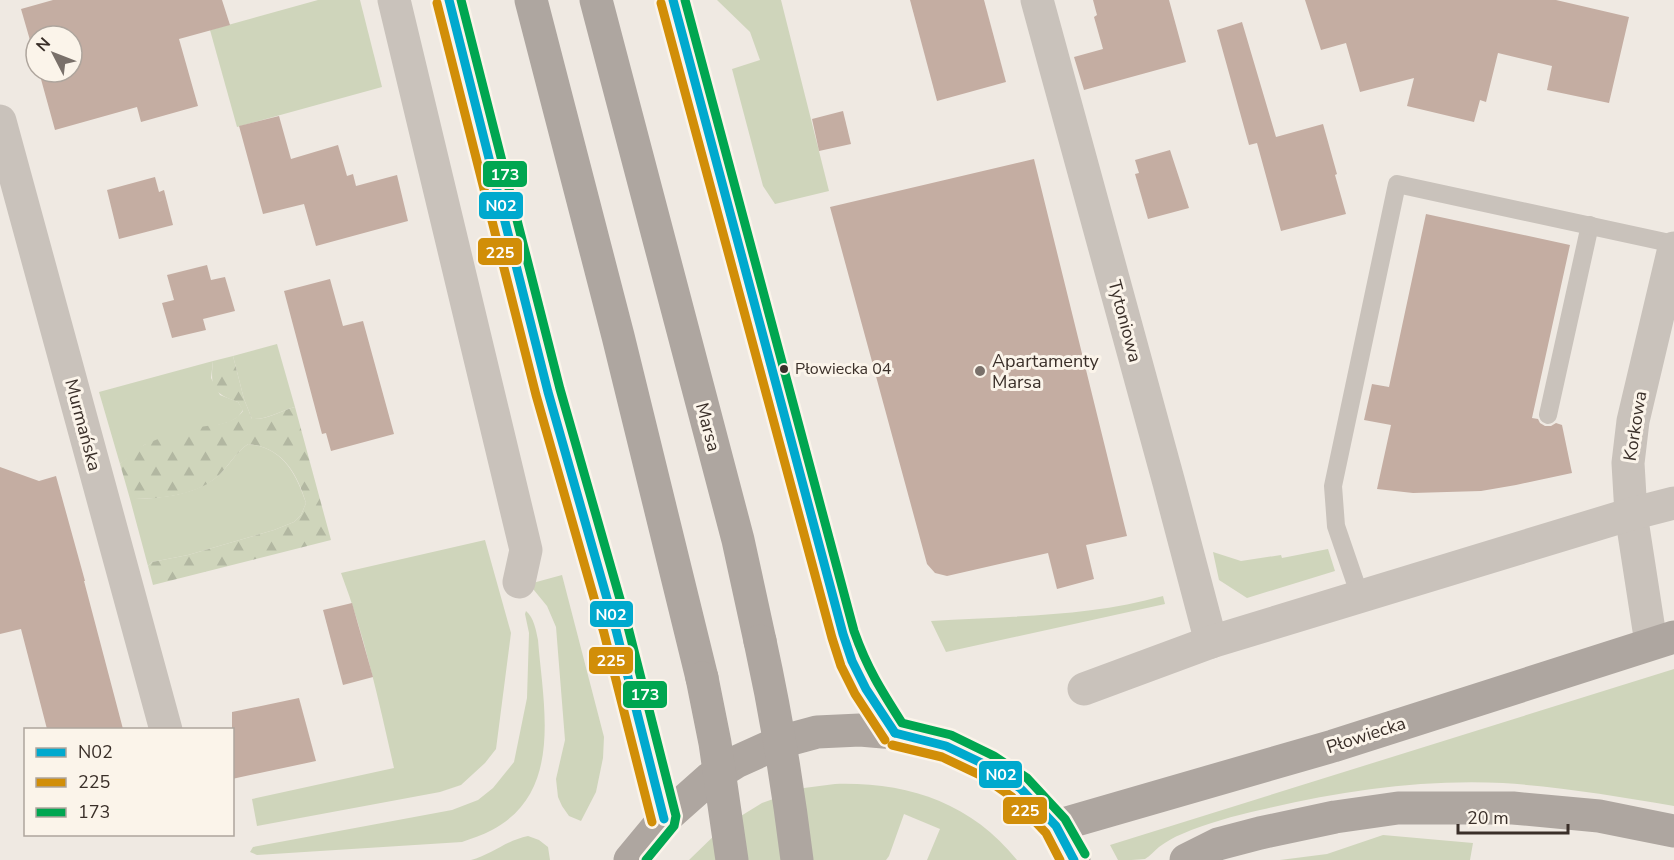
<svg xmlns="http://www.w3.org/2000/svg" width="1674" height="860" font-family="'Nunito Sans',sans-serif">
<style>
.grass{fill:#cfd5bb}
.forest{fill:url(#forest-firs)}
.building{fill:#c4ada2}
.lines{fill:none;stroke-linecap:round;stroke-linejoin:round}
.service{stroke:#c9c2bb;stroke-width:18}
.minor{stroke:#c9c2bb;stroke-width:33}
.primary{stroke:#aea6a0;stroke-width:33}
.primary-bridge{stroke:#aea6a0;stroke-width:33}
.bus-1-casing{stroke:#fbf4ea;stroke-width:14}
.bus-2-casing{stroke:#fbf4ea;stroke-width:14}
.bus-3-casing{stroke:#fbf4ea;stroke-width:14}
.bus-1{stroke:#00a9ce;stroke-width:9}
.bus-2{stroke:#d18e08;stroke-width:9}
.bus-3{stroke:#00a651;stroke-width:9}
.bus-dot{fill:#3a2f29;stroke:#fbf4ea;stroke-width:2}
.poi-dot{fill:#79706a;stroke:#fbf4ea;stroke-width:2}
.labels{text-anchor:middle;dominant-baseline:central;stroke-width:6;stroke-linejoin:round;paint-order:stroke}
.bus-label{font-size:16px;fill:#3a2f29;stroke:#fbf4ea;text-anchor:start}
.street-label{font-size:18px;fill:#3a2f29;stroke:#fbf4ea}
.poi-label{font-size:18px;fill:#3a2f29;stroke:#fbf4ea;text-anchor:start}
.line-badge{stroke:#fbf4ea;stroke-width:2}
.badge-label{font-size:16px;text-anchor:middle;font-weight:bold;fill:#fff}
</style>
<defs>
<pattern id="forest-firs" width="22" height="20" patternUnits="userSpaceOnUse" patternTransform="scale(1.5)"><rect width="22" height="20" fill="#cfd5bb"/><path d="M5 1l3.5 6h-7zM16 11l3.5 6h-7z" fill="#b2b7a1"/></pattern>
</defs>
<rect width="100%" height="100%" fill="#efe9e2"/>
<g class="grass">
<path d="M318 0H360L382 87 237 127 210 30Z"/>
<path d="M717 0H781L829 191 775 204 763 186 732 69 760 60 750 32Z"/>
<path d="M277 344 295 407C280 411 266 420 252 419L244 399 233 356Z"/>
<path d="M213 361 211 378 220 395 238 402 243 410 238 417 229 422 144 445 120 464 99 392Z"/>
<path d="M248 444C282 447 296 473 306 503L301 515 294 522 274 530 188 555 152 562 148 566 130 499C159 499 201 495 222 472 232 461 235 454 248 444Z"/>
<path d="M485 540 511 633 496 749 485 763 461 785 440 792 257 826 252 799 394 768C379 702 365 636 341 573Z"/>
<path d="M1328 549 1335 571 1247 598 1219 580 1213 552 1241 561 1281 555 1282 558Z"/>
<path d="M562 575 604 737 603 758 596 792 581 821 569 816 562 806 558 797 556 779 565 740 556 627 547 606 529 584Z"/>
<path d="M1163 596 1165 604 946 652 931 621C1009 616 1089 617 1163 596Z"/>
<path d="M526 611C534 618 536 630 538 640 543 705 564 792 492 830 483 835 472 838 462 842L257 855 250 852 253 847 258 846 452 810 478 800 493 788 514 762 527 698 529 633 525 614Z"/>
<path d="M1674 669V806C1617 796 1561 787 1503 783 1422 779 1339 791 1260 810 1234 816 1207 823 1182 834 1174 837 1166 842 1159 847 1154 851 1150 856 1145 859 1138 860 1125 860 1118 860L1110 845Z"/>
<path d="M835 784C907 782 970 802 1017 860H927L940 829 904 814 889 856 886 860H689L723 827 762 803 804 788Z"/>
<path d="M1383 835 1473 843 1470 860H1280L1327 854Z"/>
<path d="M528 836 539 840 548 847 550 860H471C491 855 507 840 528 836Z"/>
</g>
<path class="forest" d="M233 356 244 399 252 419C267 420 280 411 295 407L331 540 153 585 148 566 152 562 188 555 274 530 294 522 301 515 306 503C297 473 282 447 248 444 237 452 231 462 222 472 201 496 159 499 130 499L120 464C128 457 136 448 146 444 160 438 176 432 191 429 209 424 231 427 243 411L238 402C213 393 210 388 213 361Z"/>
<g class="building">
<path d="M53 0H222L230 25 179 39 198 106 141 122 137 107 55 130 39 72H72V36H36V61L21 9Z"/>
<path d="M910 0H984L1006 82 937 101Z"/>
<path d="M1093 0H1169L1186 62 1084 90 1074 57 1103 49 1094 17 1097 15Z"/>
<path d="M1305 0H1556L1629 17 1609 103 1547 90 1552 66 1498 53 1486 102 1480 100 1474 122 1407 106 1414 78 1360 92 1346 43 1321 50Z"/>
<path d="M1242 22 1276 137 1323 124 1337 174 1335 175 1346 214 1281 231 1257 143 1249 145 1217 30Z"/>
<path d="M843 111 851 144 819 151 812 119Z"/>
<path d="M279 116 291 159 338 145 347 176 353 174 356 186 397 175 408 221 316 246 304 204 263 214 239 126Z"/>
<path d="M1170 150 1189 208 1148 219 1135 174 1139 173 1135 160Z"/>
<path d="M1034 159 1127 536 1086 545 1094 579 1057 589 1048 553 947 576 935 573 927 564 830 207Z"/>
<path d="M155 177 159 192 164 190 173 225 119 239 107 190Z"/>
<path d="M1426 214 1570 245 1532 418 1538 419 1540 423 1545 426H1551L1556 423 1562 425 1572 473 1516 485 1481 491 1413 493 1377 489 1391 425 1364 420 1372 384 1389 387Z"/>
<path d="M207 265 211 280 225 277 235 311 203 319 206 330 172 338 162 303 174 300 167 275Z"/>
<path d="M330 279 343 326 363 321 394 434 331 451 326 433 322 434 284 291Z"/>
<path d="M0 467 39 481 56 476 85 581H84L123 729H47L21 629 0 634Z"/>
<path d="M352 603 373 677 343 685 323 610Z"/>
<path d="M299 698 316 761 232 779V712Z"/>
</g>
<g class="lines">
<g class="service">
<path d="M1548 415 1590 225"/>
<path d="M1360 596 1336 526 1333 486 1397 184 1674 244"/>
</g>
<g class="minor">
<path d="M394 0 526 550 519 582"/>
<path d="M1037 0 1169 483 1211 642"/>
<path d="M0 121 166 730"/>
<path d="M1651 643 1631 514 1628 463 1633 421 1674 248"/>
<path d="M1084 689 1211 642 1631 514 1674 503"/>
</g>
<g class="primary">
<path d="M449 0 548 392 616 630 664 819"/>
<path d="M531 0 618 336 702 678"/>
<path d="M596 0 738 540 760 641"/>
<path d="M673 0 843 634 852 661 866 689 895 733"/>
<path d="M1056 826 1333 746 1674 637"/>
<path d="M630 860 664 819 709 779 736 762 780 742 817 732 860 730 895 733 946 746 988 766 1020 788 1056 826 1074 860"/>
<path d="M1186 860 1218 844 1260 833 1335 817 1398 808H1513L1599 816 1674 831"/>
</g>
<g class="primary-bridge">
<path d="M760 641C776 714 788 787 797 860"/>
<path d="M702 678 715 743 732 860"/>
</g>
<defs>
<g id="bus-1">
<path d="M449 0 548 392 616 630 664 819"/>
<path d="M673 0 843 634 852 661 866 689 895 733"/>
<path d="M895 733 946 746 988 766 1020 788 1056 826 1074 860"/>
</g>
<g id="bus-2">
<path d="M437 3 536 395 604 633 652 822"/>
<path d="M661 3 832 638 841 666 855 694 885 740"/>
<path d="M892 745 942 757 982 776 1012 797 1046 833 1060 860"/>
</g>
<g id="bus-3">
<path d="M461 0 560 389 628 627 676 816 674 826 646 860"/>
<path d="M685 0 854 631C867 668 881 690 902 723L951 735 994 756 1027 778 1065 819 1085 854"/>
</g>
</defs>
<use href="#bus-1" class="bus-1-casing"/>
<use href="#bus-2" class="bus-2-casing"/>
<use href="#bus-3" class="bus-3-casing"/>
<use href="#bus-1" class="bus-1"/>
<use href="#bus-2" class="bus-2"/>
<use href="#bus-3" class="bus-3"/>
</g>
<circle class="bus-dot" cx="784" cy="369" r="5"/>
<circle class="poi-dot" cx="980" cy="371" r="6"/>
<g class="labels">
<g class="bus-label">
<text x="795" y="369">Płowiecka 04</text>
</g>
<g class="street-label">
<text transform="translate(1125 321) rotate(75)">Tytoniowa</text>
<text transform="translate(83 425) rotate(75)">Murmańska</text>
<text transform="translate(1635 426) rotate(-81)">Korkowa</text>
<text transform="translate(708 427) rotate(75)">Marsa</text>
<text transform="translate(1366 735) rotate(-18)">Płowiecka</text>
</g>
<g class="poi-label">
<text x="992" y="361">Apartamenty<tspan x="992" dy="21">Marsa</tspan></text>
</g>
</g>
<g class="line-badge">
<rect x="482" y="160" width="46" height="28" rx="6" fill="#00a651"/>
<rect x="478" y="191" width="46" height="29" rx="6" fill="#00a9ce"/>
<rect x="477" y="237" width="46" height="29" rx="6" fill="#d18e08"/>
<rect x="589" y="600" width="45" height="28" rx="6" fill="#00a9ce"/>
<rect x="588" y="646" width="46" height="29" rx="6" fill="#d18e08"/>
<rect x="622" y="680" width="46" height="29" rx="6" fill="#00a651"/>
<rect x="978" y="760" width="45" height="29" rx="6" fill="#00a9ce"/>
<rect x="1002" y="796" width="46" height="29" rx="6" fill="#d18e08"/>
</g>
<g class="badge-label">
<text x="505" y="180">173</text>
<text x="501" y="211">N02</text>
<text x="500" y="258">225</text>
<text x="611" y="620">N02</text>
<text x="611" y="666">225</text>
<text x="645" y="700">173</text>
<text x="1001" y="780">N02</text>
<text x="1025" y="816">225</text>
</g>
<rect x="24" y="728" width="210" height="108" fill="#fbf4ea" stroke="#aea59d" stroke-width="1.5"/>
<rect x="36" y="748" width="30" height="9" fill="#00a9ce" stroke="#aea59d" stroke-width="1.5"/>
<text x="78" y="758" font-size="18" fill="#3a2f29">N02</text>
<rect x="36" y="778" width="30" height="9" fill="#d18e08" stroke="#aea59d" stroke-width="1.5"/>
<text x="78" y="788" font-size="18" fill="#3a2f29">225</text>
<rect x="36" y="808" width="30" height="9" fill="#00a651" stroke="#aea59d" stroke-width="1.5"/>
<text x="78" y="818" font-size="18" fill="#3a2f29">173</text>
<g transform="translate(54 54) rotate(312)"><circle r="28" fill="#fbf4ea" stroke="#aea59d" stroke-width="1.5"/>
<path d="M0-4.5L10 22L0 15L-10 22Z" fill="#79706a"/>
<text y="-9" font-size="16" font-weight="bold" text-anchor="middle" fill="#3a2f29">N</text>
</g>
<path d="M1458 824v9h110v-9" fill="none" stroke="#3a2f29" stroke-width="3"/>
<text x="1467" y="824" font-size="18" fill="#3a2f29" stroke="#fbf4ea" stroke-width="4.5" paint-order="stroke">20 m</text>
</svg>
